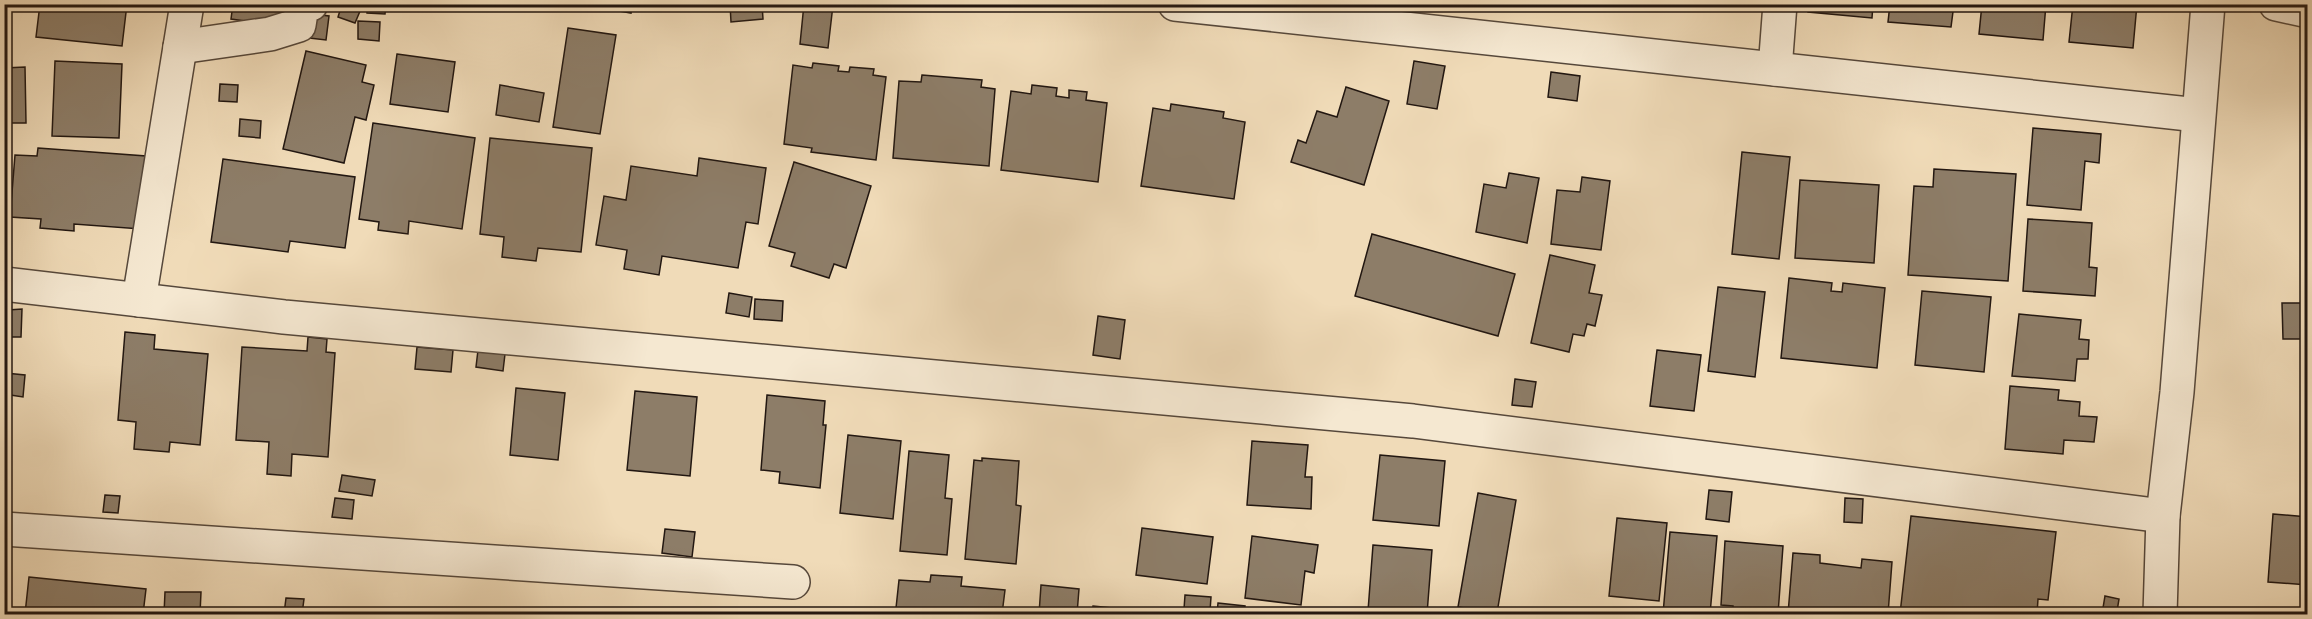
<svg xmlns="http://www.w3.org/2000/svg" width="2312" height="619" font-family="'Old Standard TT',serif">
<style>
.building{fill:#8d7d68;stroke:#221711;stroke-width:1.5}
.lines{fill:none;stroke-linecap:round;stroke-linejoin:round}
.street-casing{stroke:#56483b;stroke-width:36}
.street{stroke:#f5e8d1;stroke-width:33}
</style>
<rect width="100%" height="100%" fill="#f0dbb8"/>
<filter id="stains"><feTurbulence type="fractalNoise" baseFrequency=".00333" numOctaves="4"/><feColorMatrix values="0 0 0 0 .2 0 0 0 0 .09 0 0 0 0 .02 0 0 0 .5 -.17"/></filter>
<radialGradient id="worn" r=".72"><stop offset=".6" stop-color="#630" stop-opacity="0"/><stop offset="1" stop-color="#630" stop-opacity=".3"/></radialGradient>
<g class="building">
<path d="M40 4H127L122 46 36 37Z"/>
<path d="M233 4H291L288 27 231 19Z"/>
<path d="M342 4H363L355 23 338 17Z"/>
<path d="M367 4H386L385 14 367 13Z"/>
<path d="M581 4H632L631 13Z"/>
<path d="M730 4H762L763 19 731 22Z"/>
<path d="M804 4 833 5 828 48 800 44Z"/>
<path d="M1808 4H1873L1872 18 1808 12Z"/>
<path d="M1890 4H1954L1951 27 1888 22Z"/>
<path d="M1982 4H2046L2043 40 1979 34Z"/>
<path d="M2073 4H2137L2133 48 2069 42Z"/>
<path d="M304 13 329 16 326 40 301 37Z"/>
<path d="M358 21 380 22 379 41 358 39Z"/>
<path d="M568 28 616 35 600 134 553 127Z"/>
<path d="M306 51 366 65 362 82 374 85 366 120 355 117 344 163 283 149Z"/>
<path d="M397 54 455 62 448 112 390 104Z"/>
<path d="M55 61 122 64 119 138 52 136Z"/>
<path d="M1414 61 1445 66 1437 109 1407 104Z"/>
<path d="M813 63 839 66 838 71 849 72 850 67 874 69 873 75 886 77 876 160 811 152 812 148 784 144 793 65 812 68Z"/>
<path d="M25 67 26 123H4V68Z"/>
<path d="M1551 72 1580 76 1577 101 1548 97Z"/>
<path d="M922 75 982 80 981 87 995 89 989 166 893 158 899 81 921 82Z"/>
<path d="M220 84 238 85 237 102 219 101Z"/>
<path d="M500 85 544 93 539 122 496 115Z"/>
<path d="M1032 85 1057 88 1056 96 1069 98V90L1087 92 1086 100 1107 103 1098 182 1001 170 1011 91 1031 94Z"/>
<path d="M1346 87 1389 101 1364 185 1291 162 1298 140 1306 143 1317 111 1337 117Z"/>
<path d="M1171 104 1224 112 1223 118 1245 122 1234 199 1141 186 1153 108 1170 111Z"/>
<path d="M240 119 261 121 260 138 239 136Z"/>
<path d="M373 123 475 138 462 229 409 221 408 234 378 230 379 222 359 219Z"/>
<path d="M2033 128 2101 134 2099 163 2085 161 2081 210 2027 205Z"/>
<path d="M490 138 592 148 581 252 538 248 536 261 502 257 504 237 480 234Z"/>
<path d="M38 148 146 156 141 229 74 224V231L40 228 41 219 10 217 15 155 37 156Z"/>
<path d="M1742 152 1790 157 1779 259 1732 254Z"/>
<path d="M699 158 766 168 758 224 746 222 738 268 662 256 659 275 624 269 627 250 596 245 604 196 626 200 631 166 697 176Z"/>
<path d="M223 159 355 177 345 248 290 241 288 252 211 242Z"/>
<path d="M794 162 871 186 846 268 834 264 829 278 791 266 795 253 769 246Z"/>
<path d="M1934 169 2016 174 2008 281 1908 275 1914 186 1933 187Z"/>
<path d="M1509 173 1539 178 1527 243 1476 232 1484 184 1506 188Z"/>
<path d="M1582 177 1610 181 1601 250 1551 244 1557 190 1580 192Z"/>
<path d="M1800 180 1879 185 1874 263 1795 258Z"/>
<path d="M2028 219 2092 223 2089 267 2097 268 2095 296 2023 291Z"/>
<path d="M1372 234 1515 274 1498 336 1355 296Z"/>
<path d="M1550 255 1595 265 1589 293 1602 295 1595 326 1587 324 1584 336 1573 334 1569 352 1531 343Z"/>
<path d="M1789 278 1832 283 1831 291 1842 292 1843 283 1885 288 1877 368 1781 358Z"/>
<path d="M1718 287 1765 292 1755 377 1708 371Z"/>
<path d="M1922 291 1991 297 1984 372 1915 365Z"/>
<path d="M729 293 752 297 749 317 726 313Z"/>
<path d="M755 299 783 301 782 321 754 319Z"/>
<path d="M2282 303H2308V339H2283Z"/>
<path d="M22 309 21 337H8V310Z"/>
<path d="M2019 314 2081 320 2079 339 2089 340 2088 359H2077L2075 381 2012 376Z"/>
<path d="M1098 316 1125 320 1120 359 1093 355Z"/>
<path d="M125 332 155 335 154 349 208 354 200 445 170 442 169 452 134 449 136 422 118 420Z"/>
<path d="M308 337 327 339 326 352 335 353 328 457 292 454 291 476 267 474 269 442 236 440 242 347 307 351Z"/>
<path d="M417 347 453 350 451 372 415 369Z"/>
<path d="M478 350 505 354 503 371 476 367Z"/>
<path d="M1657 350 1701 355 1694 411 1650 406Z"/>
<path d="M5 373 25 375 23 397 4 394Z"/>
<path d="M1515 379 1536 382 1532 407 1512 405Z"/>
<path d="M2010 386 2059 390 2058 400 2080 402 2079 416 2097 417 2094 442 2064 440 2063 454 2005 449Z"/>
<path d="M516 388 565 393 558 460 510 455Z"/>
<path d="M635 391 697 397 690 476 627 470Z"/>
<path d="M767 395 825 401 823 425H826L820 488 779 483 780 472 761 470Z"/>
<path d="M848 435 901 441 893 519 840 513Z"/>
<path d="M1252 441 1308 445 1305 477H1312L1311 509 1247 505Z"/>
<path d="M909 451 949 455 945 498 952 499 947 555 900 551Z"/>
<path d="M1380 455 1445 461 1439 526 1373 520Z"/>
<path d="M982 458 1019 461 1016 505 1021 506 1016 564 965 559 974 460 982 461Z"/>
<path d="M342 475 375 480 372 496 339 491Z"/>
<path d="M1709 490 1732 492 1729 522 1706 519Z"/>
<path d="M1478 493 1516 500 1497 613 1458 607Z"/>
<path d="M105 495 120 496 118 513 103 512Z"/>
<path d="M335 498 354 500 352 519 332 517Z"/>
<path d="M1845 498 1863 499 1862 523 1844 522Z"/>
<path d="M2273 514 2308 517V585L2268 582Z"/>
<path d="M1911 516 2056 532 2048 600 2038 599 2037 614H1900Z"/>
<path d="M1617 518 1667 523 1659 601 1609 596Z"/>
<path d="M1142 528 1213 537 1207 584 1136 575Z"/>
<path d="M665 529 695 532 692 557 662 553Z"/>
<path d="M1670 532 1717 536 1710 614H1663Z"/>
<path d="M1252 536 1318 545 1314 573 1305 571 1301 605 1245 598Z"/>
<path d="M1725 541 1783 546 1778 614H1733V606L1721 605Z"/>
<path d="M1373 545 1432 550 1427 614 1368 611Z"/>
<path d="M1793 553 1820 555V563L1861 568 1862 559 1892 562 1888 614H1788Z"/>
<path d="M931 575 962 577 961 586 1005 590 1002 614H915L916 610 896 608 899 580 930 582Z"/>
<path d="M29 577 146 589 143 614H25Z"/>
<path d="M1041 585 1079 589 1077 614H1039Z"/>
<path d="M165 592H201L200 614H164Z"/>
<path d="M1185 595 1211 597 1210 611 1184 609Z"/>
<path d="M2105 596 2119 599 2117 611 2103 608Z"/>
<path d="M286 598 304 599 302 614H284Z"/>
<path d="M1218 603 1245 606 1244 614H1217Z"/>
<path d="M1093 606 1170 614H1092Z"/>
</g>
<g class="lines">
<defs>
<g id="street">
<path d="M1175 4 2198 115"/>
<path d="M2276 4 2308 11"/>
<path d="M180 47 270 34 299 25 302 6 311 4"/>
<path d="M1775 69 1780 4"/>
<path d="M4 284 284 317 1413 421 2163 516"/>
<path d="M139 300 187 4"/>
<path d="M4 529 793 582"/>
<path d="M2160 614 2163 516 2177 392 2208 4"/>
</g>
</defs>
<use href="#street" class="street-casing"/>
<use href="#street" class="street"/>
</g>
<rect width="2312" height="619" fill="none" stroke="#f0dbb8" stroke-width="24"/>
<rect x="6" y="6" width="2300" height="607" fill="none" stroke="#221711" stroke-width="3"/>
<rect x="12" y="12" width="2288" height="595" fill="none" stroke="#221711" stroke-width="1.5"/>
<rect width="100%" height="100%" filter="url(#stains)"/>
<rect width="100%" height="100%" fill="url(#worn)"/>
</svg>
